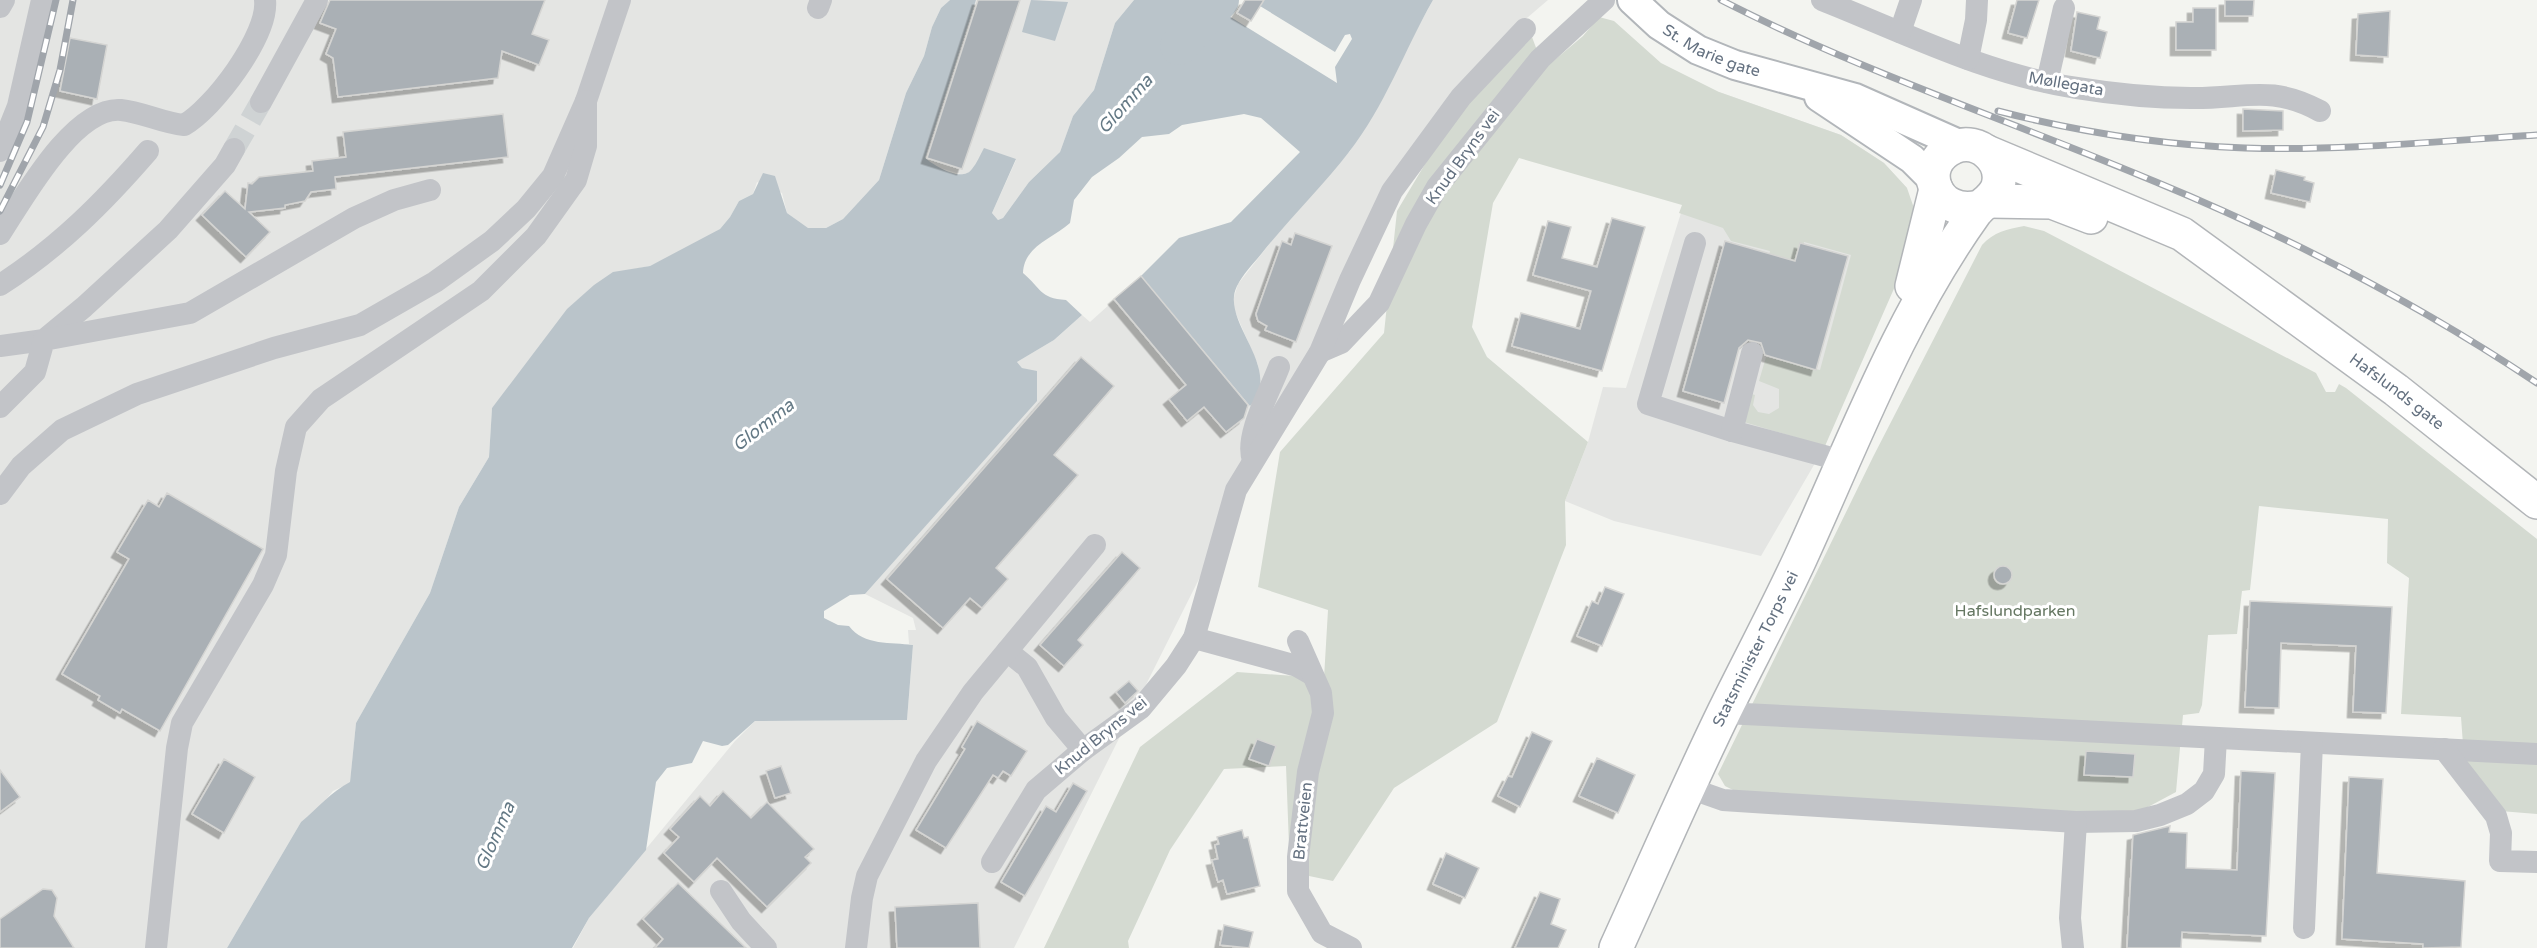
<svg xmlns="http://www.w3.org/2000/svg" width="2537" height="948" font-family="'Varela Round',sans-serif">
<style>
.built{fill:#e4e5e3}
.green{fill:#d4dad1}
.water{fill:#bac4ca}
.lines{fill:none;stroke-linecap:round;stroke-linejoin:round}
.river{stroke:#bac4ca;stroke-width:38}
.building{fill:#aab0b5;stroke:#d5d5d3;stroke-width:1.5;filter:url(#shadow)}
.minor-tunnel{stroke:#cfd3d4;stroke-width:22;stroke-dasharray:22 11;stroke-linecap:butt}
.major-casing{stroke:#b2b6ba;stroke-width:32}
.highway-casing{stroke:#b2b5b8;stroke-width:36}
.minor{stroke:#c2c4c8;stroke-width:22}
.major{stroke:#fff;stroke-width:28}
.highway{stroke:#fff;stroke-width:33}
.rail-casing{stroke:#a0a5ab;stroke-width:7}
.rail{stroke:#fff;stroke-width:4.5;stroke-dasharray:14;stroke-linecap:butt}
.labels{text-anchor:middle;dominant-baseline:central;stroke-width:6;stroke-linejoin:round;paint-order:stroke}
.street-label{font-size:16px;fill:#647180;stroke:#fff}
.park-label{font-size:16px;fill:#657762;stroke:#fff}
.water-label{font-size:18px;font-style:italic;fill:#647985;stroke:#fff}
</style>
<defs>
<filter id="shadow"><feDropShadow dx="-5.5" dy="5.5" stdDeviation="0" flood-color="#0004"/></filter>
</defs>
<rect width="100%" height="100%" fill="#f3f4f0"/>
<g class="built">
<path d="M0 0H950L941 8 932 27 924 56 906 93 879 180 843 219 826 228 808 229 787 213 782 193 757 182 753 194 739 201 730 217 720 229 703 241 650 266 613 273 492 408 489 457 459 507 430 593 356 723 350 783 333 791 319 808 301 822 227 948H0Z"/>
<path d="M976 0H1134L1115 23 1094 90 1073 116 1060 152 1029 182 1003 218 998 220 992 213 1016 160 964 175 937 167 925 159Z"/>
<path d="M1433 0H1548L1514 29 1450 97 1204 569 1014 948H573L589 918 735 741 755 721 907 720 913 645 909 644 908 630H916L913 618 865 594 1036 401 1037 372 1022 368 1017 362 1054 340 1082 315 1090 322 1141 276 1250 406 1259 378 1258 365 1234 309V297L1238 284 1285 224 1350 151Z"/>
<path d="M1719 92 1841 135 1884 163 1907 188 1825 446 1761 556 1614 521 1565 501 1588 442 1603 387 1626 388Z"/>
</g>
<g class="green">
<path d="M1599 17 1614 21 1661 63 1719 92 1841 135 1884 163 1907 188 1916 214 1914 243 1825 446 1744 422 1748 393 1755 395 1753 405 1758 412 1769 414 1779 408V389L1759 381 1766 357 1820 370 1851 255 1804 242 1792 282 1764 275 1770 251 1731 241 1723 228 1679 213 1682 205 1519 158 1493 203 1472 327 1487 357 1588 442 1565 501 1566 545 1497 722 1394 788 1333 881 1290 872 1286 766 1224 769 1170 850 1128 941 1129 948H1044L1140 747 1237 672 1324 678 1328 610 1258 587 1280 452 1384 333 1397 211 1437 144 1468 104 1532 37 1544 69 1583 36Z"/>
<path d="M2024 226 2044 231 2316 373 2326 392H2335L2339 384 2346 388 2537 539V814L2500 811 2465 772 2461 717 2401 714 2409 578 2387 563 2388 519 2259 506 2250 590 2242 591 2237 634 2208 635 2202 705 2199 713 2183 715 2176 792 2133 815 1739 793 1725 786 1718 774 1873 457 1982 245C1994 232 2007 229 2024 226Z"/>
</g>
<g class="water">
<path d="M950 0H976L925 158C935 166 962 183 972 169 977 163 980 155 984 148L1016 159 992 213 998 220 1003 218 1029 182 1060 152 1073 116 1094 90 1115 23 1134 0H1203L1337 83 1335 67 1352 39 1350 34 1345 35 1335 52 1260 6 1264 0H1433C1404 51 1385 106 1349 152 1322 187 1290 218 1262 253 1254 263 1243 274 1237 286 1219 322 1285 368 1250 406L1141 276 1179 238 1231 222 1300 152 1261 118 1244 114 1182 125 1169 134 1142 137 1119 158 1092 177 1074 200 1070 223C1052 239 1024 246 1023 273 1042 289 1039 298 1066 300L1082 315 1054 340 1017 362 1022 368 1037 371V401L865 594 850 595 824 611V618L838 625 849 626C864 646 891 642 913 645L907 720 755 721 728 745 722 746 703 741 692 763 667 768 656 782 646 850 589 918 572 948H227L301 822C318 808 331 792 350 782L356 723 430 593 459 507 489 457 492 408 567 309 594 285 613 272 650 266 720 229 730 217 739 201 753 194 763 173 775 176 787 213 808 228H826L843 219 879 180 906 93 924 56 932 27 941 8Z"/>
<path d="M1031 0 1068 2 1055 41 1022 32Z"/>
</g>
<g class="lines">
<path class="river" d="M1179 46 1220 0"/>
</g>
<g class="building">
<path d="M330 0H545L532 34 549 40 539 65 502 51 498 78 338 97 333 58 326 54 336 29 320 23Z"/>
<path d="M978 0H1020L962 169 927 158Z"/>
<path d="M1245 0H1264L1251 21 1237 13Z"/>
<path d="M2017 0H2039L2027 38 2008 33Z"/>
<path d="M2225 0H2254L2253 16H2225Z"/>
<path d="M2193 8H2216V50H2176V22H2193Z"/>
<path d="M2390 11 2388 57 2356 55 2358 14Z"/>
<path d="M2077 12 2100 17 2097 29 2107 32 2100 58 2071 51Z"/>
<path d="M70 38 107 45 97 99 60 91Z"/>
<path d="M2243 109 2283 111V130L2243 131Z"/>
<path d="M503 114 508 157 335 177 336 189 311 192 305 201 285 205V208L249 212 270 232 246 257 202 215 225 191 245 209 248 183 252 184 259 177 313 171 312 161 346 157 343 132Z"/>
<path d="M2276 170 2305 177 2304 180 2314 183 2310 202 2271 193Z"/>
<path d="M1612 218 1645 227 1602 371 1512 346 1521 313 1580 329 1591 291 1533 275 1548 221 1571 227 1562 258 1597 267Z"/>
<path d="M1295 233 1332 246 1296 342 1265 330 1267 326 1258 321 1256 314 1282 241 1291 245Z"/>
<path d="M1725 241 1795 261 1800 243 1848 256 1816 370 1765 355 1761 343 1748 340 1739 348 1724 403 1683 391Z"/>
<path d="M1141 276 1248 405 1244 418 1226 432 1204 407 1187 421 1169 399 1186 385 1114 299Z"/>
<path d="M1081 357 1114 386 1054 455 1078 475 996 568 1008 579 982 608 970 598 943 628 887 579Z"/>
<path d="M167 493 263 549 160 731 122 709 120 713 98 700 100 696 62 674 129 559 117 552 148 500 159 507Z"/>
<path d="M1122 552 1140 568 1078 640 1083 645 1064 666 1040 645Z"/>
<circle cx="2003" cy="575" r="9"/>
<path d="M1605 587 1624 594 1602 646 1577 636 1592 601 1598 604Z"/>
<path d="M2250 601 2392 607 2386 713 2353 712 2356 646 2281 643 2279 708 2245 707Z"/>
<path d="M1129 681 1138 691 1125 703 1116 692Z"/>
<path d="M977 721 1027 751 1011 776 1003 771 998 778 993 775 946 848 916 830 965 749 962 747Z"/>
<path d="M1532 732 1552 741 1520 807 1498 796 1508 776 1512 777Z"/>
<path d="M1257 739 1276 746 1269 766 1249 759Z"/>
<path d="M2086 751 2135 754 2133 777 2084 775Z"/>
<path d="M1597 758 1635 775 1618 813 1579 796Z"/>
<path d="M224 759 255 777 224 833 192 814Z"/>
<path d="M781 766 791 793 775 798 766 771Z"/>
<path d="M0 770 20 797 0 812Z"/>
<path d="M2241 771 2275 773 2266 936 2182 932 2181 948H2127L2133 835 2170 826 2169 832 2187 833 2186 868 2237 870Z"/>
<path d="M2349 777 2383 779 2377 873 2465 881 2461 947 2423 948V944L2342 939Z"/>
<path d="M1073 783 1087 791 1025 896 1001 882 1046 806 1056 812Z"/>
<path d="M723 791 751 818 767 802 814 849 805 857 811 863 767 907 717 858 694 882 664 853 679 837 670 829 700 796 710 806Z"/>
<path d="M1242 830 1244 838 1248 837 1260 886 1227 894 1223 880 1218 882 1212 860 1218 859 1215 845 1219 844 1217 837Z"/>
<path d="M1446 853 1479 868 1465 898 1433 884Z"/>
<path d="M678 883 746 948H655L663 939 643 919Z"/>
<path d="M43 889 52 890 57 898 54 916 74 948H0V919Z"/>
<path d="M1540 892 1560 899 1551 924 1566 930 1558 948H1515Z"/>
<path d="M978 903 980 948H897L895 907Z"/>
<path d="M1224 925 1253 932 1249 948 1220 945Z"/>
</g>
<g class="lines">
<path class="minor-tunnel" d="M234 149 261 102"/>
<defs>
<g id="major">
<path id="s1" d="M1632 0 1659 25 1698 50 1735 65 1855 98 1961 145"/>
<path d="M1819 97 1912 159 1934 181"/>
</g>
<g id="highway">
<path id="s2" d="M1987 152 2182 234 2396 390 2537 502"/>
<path d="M1989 201 2052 202 2091 217"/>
<path d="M1912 286 1936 189"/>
<path id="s3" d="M1616 948C1652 869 1686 790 1724 712 1749 661 1776 611 1800 559 1854 441 1899 319 1975 213 1982 203 1994 199 1998 186 2005 161 1979 137 1954 147 1915 164 1935 218 1979 207"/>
</g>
</defs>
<use href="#major" class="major-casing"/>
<use href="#highway" class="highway-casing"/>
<g class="minor">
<path d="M1822 0C1905 33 1988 75 2077 88 2114 94 2153 98 2191 98 2243 99 2271 84 2320 111"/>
<path d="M0 7 4 0"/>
<path d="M818 8 821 0"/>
<path d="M1900 32 1911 0"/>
<path d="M1968 59 1976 20 1977 0"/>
<path d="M2047 82 2064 8"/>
<path d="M261 102 317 0"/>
<path d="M0 151 18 106 42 0"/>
<path d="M0 234C23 199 74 106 121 110 142 112 162 123 184 125 213 109 269 35 265 0"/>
<path d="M1695 243 1648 404 1732 431 1843 461"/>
<path d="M0 285C58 248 103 203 148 151"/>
<path d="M0 346 44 340 84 307 168 230 225 165 234 149"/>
<path d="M1320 352 1341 343 1379 303 1416 224 1437 187 1540 59 1604 0"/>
<path d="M0 407 35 372 44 340 190 313 354 218 394 200 430 190"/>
<path d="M1732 431 1752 353"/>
<path d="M1253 460C1244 437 1270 391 1279 367"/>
<path d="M0 494 21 466 62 430 137 394 274 348 360 325 435 282 492 241 526 209 553 176 586 101 620 0"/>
<path d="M1194 638 1297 666 1311 674"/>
<path d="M1298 641 1321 693 1323 713 1308 772 1298 857V891L1322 933 1351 948"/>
<path d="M1007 651 1027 667 1056 718 1083 750"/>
<path d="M1724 713 2537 754"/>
<path d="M2444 749 2496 816 2501 833 2500 861 2537 862"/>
<path d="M1689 788 1723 800 1738 801 2076 822 2136 821 2160 815 2187 804 2204 791 2214 774 2216 738"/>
<path d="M992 862 1036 790 1083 750 1141 708 1176 666 1194 638 1236 490 1320 352 1350 280 1392 191 1461 97 1525 29"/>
<path d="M721 891 741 921 766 948"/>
<path d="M2304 928 2312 743"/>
<path d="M156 948 177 748 182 723 263 585 276 555 286 471 296 427 321 399 481 291 536 236 576 180 586 146V101"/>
<path d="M856 948 862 898 867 876 926 761 973 692 1095 545"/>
<path d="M2073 948 2070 918 2076 822"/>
</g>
<use href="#major" class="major"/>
<use href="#highway" class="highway"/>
<defs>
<g id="rail">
<path d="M1721 0C1861 72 2012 121 2156 182 2289 237 2417 303 2537 383"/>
<path d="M1998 111C2079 132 2161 145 2245 148 2342 151 2440 141 2537 135"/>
<path d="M0 185 27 122 56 0"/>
<path d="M0 211 43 127 60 70 73 0"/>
</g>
</defs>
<use href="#rail" class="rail-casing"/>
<use href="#rail" class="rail"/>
</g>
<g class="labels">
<g class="street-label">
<text stroke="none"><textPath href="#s1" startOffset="96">St. Marie gate</textPath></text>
<text transform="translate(2066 84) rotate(10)">Møllegata</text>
<text transform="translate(1463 157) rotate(-54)">Knud Bryns vei</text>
<text stroke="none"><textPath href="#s2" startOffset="478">Hafslunds gate</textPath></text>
<text stroke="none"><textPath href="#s3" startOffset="330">Statsminister Torps vei</textPath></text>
<text transform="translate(1101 736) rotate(-39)">Knud Bryns vei</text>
<text transform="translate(1303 821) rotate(-84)">Brattveien</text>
</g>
<g class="park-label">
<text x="2015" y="611">Hafslundparken</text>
</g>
<g class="water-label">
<text transform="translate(1125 104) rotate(-48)">Glomma</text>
<text transform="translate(763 425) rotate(-38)">Glomma</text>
<text transform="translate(495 836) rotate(-66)">Glomma</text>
</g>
</g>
</svg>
